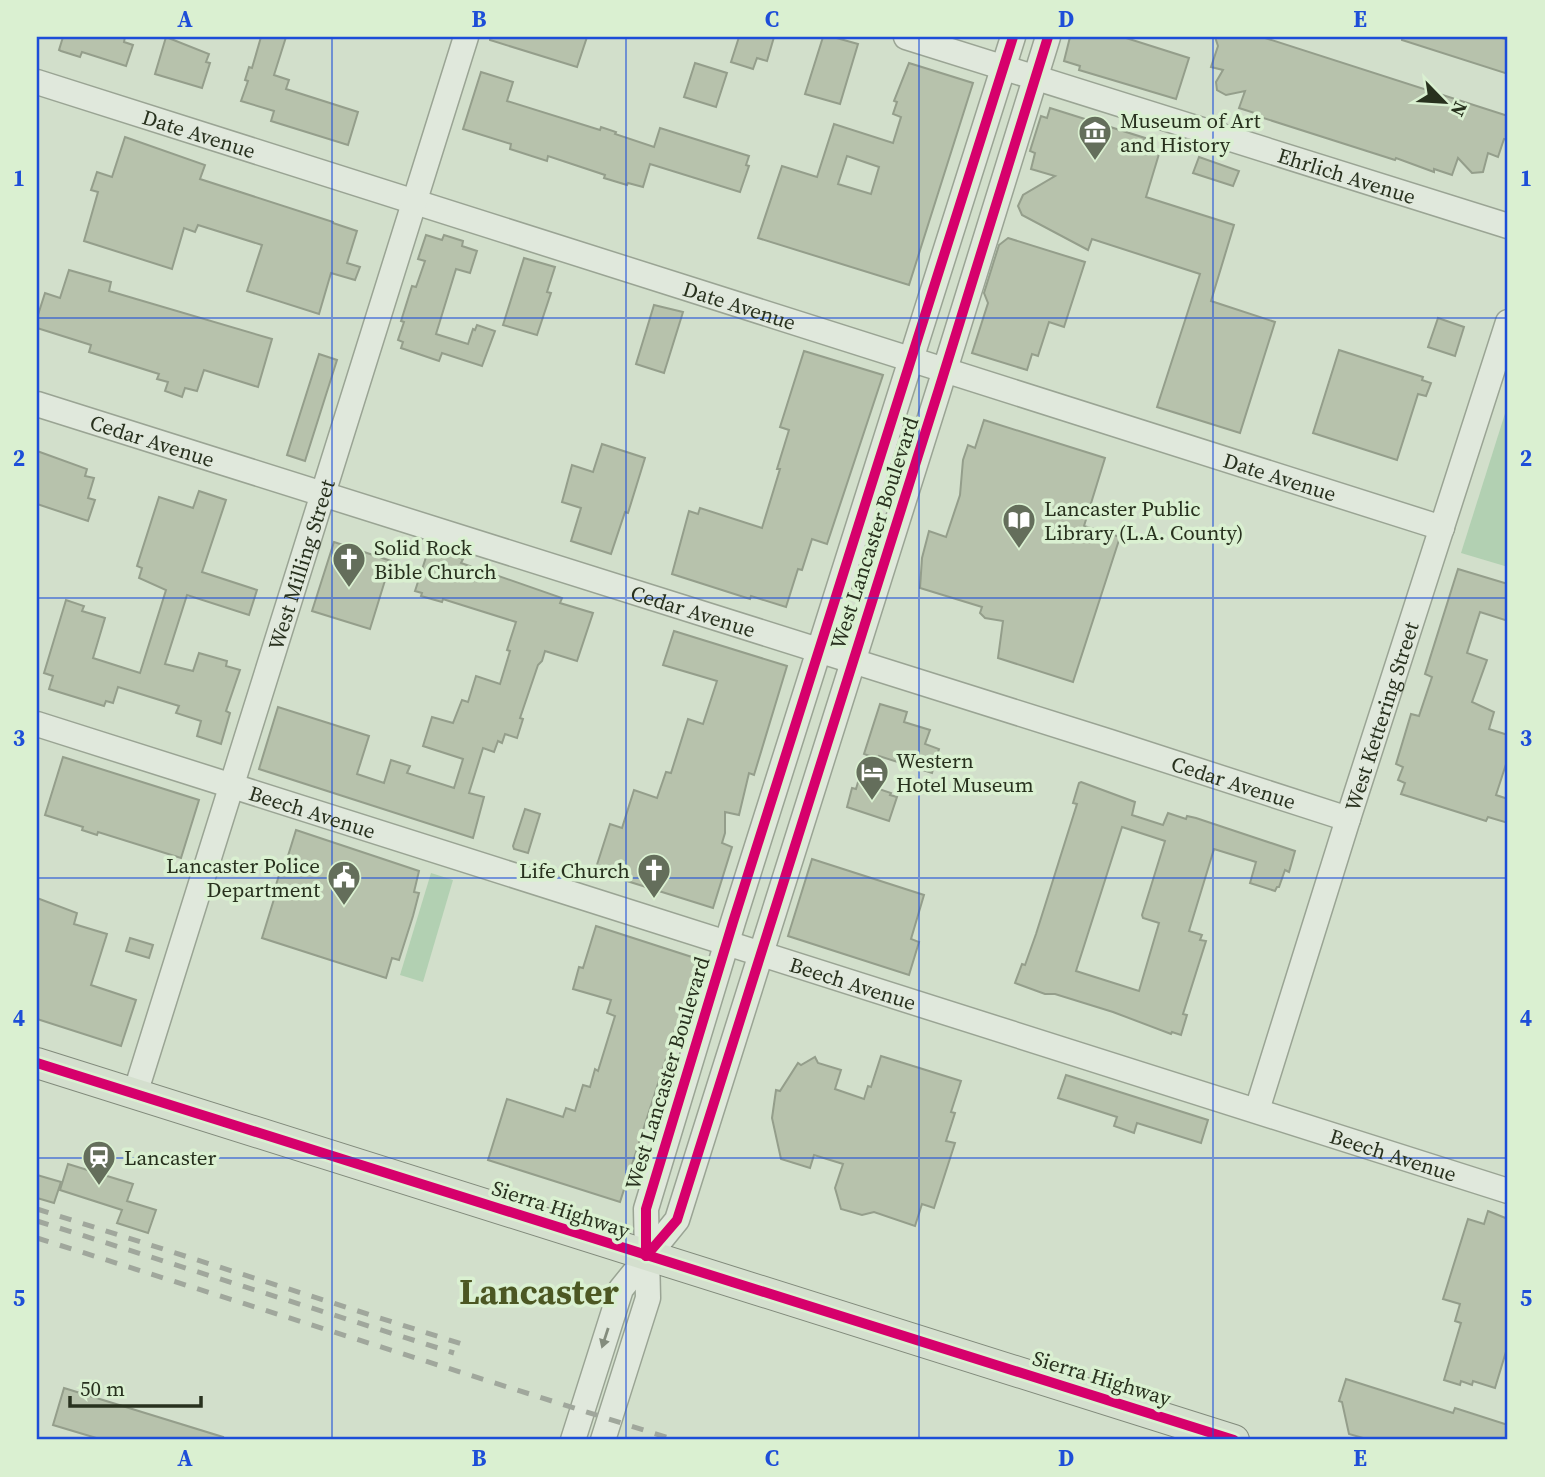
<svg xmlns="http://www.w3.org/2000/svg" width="1545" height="1477" font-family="'Source Serif 4',serif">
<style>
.green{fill:#b2d0b2}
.building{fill:#b7c2ac;stroke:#949e8b;stroke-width:2;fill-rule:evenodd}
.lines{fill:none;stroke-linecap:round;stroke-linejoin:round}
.minor-casing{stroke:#9aa494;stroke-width:27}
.major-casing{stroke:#818a7b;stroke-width:32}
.minor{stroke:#e0e8dc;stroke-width:24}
.major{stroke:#d4dfce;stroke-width:30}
.rail{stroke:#a0a79c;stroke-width:5;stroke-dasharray:12 12;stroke-linecap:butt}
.cycleway-casing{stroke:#daf0d1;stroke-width:15}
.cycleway{stroke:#d6006c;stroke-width:10}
.oneway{fill:#848c7d}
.grid{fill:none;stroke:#1d4ed8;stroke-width:2;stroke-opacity:0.55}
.labels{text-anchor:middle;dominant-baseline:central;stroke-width:7;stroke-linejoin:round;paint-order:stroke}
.poi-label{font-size:21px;fill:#28311e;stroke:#daf0d1;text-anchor:start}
.street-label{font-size:21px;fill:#28311e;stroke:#daf0d1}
.town-label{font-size:35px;font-weight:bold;fill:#4c5723;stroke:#daf0d1}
.neatline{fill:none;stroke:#1d4ed8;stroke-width:2.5}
.grid-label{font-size:23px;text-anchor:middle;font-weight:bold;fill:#1d4ed8}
</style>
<rect width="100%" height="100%" fill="#d2dfcb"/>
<g class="green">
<path d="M1508 404V567L1461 553Z"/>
<path d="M431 873 453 880 423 982 400 975Z"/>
</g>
<g class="building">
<path d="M63 37H125L124 42 133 45 126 66 82 52 80 57 61 51 59 50Z"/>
<path d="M166 37 209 54 206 62 210 63 202 88 155 74Z"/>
<path d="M261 37H286L274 75 289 80 286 89 358 112 348 145 271 121 274 111 241 101 248 81 245 80 249 67 252 68Z"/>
<path d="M490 37H587L577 67 490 40Z"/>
<path d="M739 37H774L767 61 757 58 753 69 731 62Z"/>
<path d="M823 37H833L858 44 840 104 805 94Z"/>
<path d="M1070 37H1123L1189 58 1176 99 1079 70 1080 66 1064 61Z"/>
<path d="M1215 37H1262L1508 116V140L1504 139 1498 157 1488 153 1483 172 1472 173 1458 158 1452 175 1434 169V172L1396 158 1395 160 1257 116 1258 114 1239 108 1245 91 1226 95 1217 90 1216 82 1223 70 1211 67 1218 46Z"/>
<path d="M1402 37H1499L1508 40V74L1402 40Z"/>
<path d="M695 63 727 73 716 107 684 97Z"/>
<path d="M909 63 973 83 909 285 758 238 782 166 817 177 834 124 893 143 901 117 893 114 897 102 894 101ZM847 156 879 167 871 194 838 184Z"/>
<path d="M481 72 513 82 507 101 600 130 601 127 616 132 615 134 654 147 660 128 749 156 746 165 749 166 740 192 650 164 643 187 628 183 627 185 604 178 605 175 548 156 547 161 510 149 511 144 463 129Z"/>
<path d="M1050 108 1145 138 1141 148 1159 154 1146 197 1234 225 1211 301 1275 322 1240 433 1157 407 1200 274 1092 239 1088 250 1022 215 1018 206 1023 195 1055 176 1031 169 1035 153 1030 151 1041 116 1047 118Z"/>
<path d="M125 137 205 165 200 179 333 222V223L357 231 347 263 360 267 355 280 331 273 319 314 247 291 262 245 198 225 195 232 184 228 172 269 84 241 98 192 91 190 97 172 112 177Z"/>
<path d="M1199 157 1239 171 1233 186 1193 173Z"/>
<path d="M426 235 442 240 444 235 463 241 462 246 477 251 470 273 456 269 436 334 468 344 473 329 475 330 477 325 495 331 482 366 442 353 439 361 401 348 403 342 398 340 404 322 401 321 412 286 416 287 425 261 418 259Z"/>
<path d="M1008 238 1085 262 1064 327 1049 322 1038 356 1032 354 1027 370 972 353 988 303 984 293 993 264 999 245Z"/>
<path d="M524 258 555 267 547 292 551 293 537 335 503 325Z"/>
<path d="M69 270 111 282 109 291 272 339 258 387 204 370 197 391 185 388 182 397 165 391 168 382 157 379 159 374 89 352 91 345 37 328V318L45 293 60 298Z"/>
<path d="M654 305 683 312 664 373 636 364Z"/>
<path d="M1438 318 1464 327 1455 356 1428 347Z"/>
<path d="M1339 350 1423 377 1422 380 1431 383 1426 396 1418 394 1397 460 1313 433Z"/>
<path d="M804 351 883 375 827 544 812 539 802 570 798 569 786 607 751 596 750 599 672 574 689 511 698 514 700 508 762 528 780 469H777L789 430 780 427Z"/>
<path d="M319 354 337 360 305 461 287 455Z"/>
<path d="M984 420 1105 458 1084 526 1120 537 1073 682 998 658 1003 621 985 618 980 613 982 607 920 588 922 558 929 531 946 537 960 495 963 460 968 445 975 448Z"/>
<path d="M602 444 645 458 628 513 625 512 611 554 571 541 581 508 562 502 572 465 593 472Z"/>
<path d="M37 451 87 469 85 476 94 478 88 498 95 500 88 521 37 504Z"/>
<path d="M199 491 226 500 202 572 257 590 249 615 187 595 165 664 193 671 199 653 227 661 226 666 240 670 226 711 230 713 221 744 197 736 201 721 176 713 179 706 118 687 113 703 106 701 104 706 49 689 53 676 44 673 66 600 84 606 82 611 105 618 93 658 140 673 166 590 139 578 142 568 137 566 159 497 193 508Z"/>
<path d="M334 542 391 561 370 629 312 611Z"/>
<path d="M429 548 463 559 461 563 562 598 560 603 593 613 577 661 545 651 542 661 538 665 520 718 523 719 517 738 505 734 502 743 498 741 494 752 483 748 469 793 484 797 473 838 259 769 278 707 369 736 357 774 384 783 391 760 410 766 407 773 454 788 463 759 423 746 432 717 453 723 462 700 468 702 476 676 500 684 510 651 507 650 516 622 449 601 443 599 442 602 421 596 422 593 415 591Z"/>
<path d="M1458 569 1508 584V621L1480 612 1467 653 1487 660 1472 702 1494 712 1489 729 1508 735V758L1496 795 1508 799V823L1488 817 1486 821 1401 794 1405 783 1398 780 1403 767 1396 764 1411 714 1419 716 1432 677 1425 674Z"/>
<path d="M674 631 787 666 754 775 749 773 739 815 725 812V833L722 843 732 847 713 908 595 871 610 824 622 828 634 790 657 798 666 772 671 773 688 719 703 724 717 681 663 665Z"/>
<path d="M880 704 907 712 904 722 930 730 925 744 939 749 932 773 879 756 878 759 864 754Z"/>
<path d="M63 757 199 800 181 858 98 832 97 835 82 830 83 827 45 815Z"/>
<path d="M858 782 891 793 890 795 897 797 889 821 847 807 852 788 856 789Z"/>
<path d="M1081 782 1135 802 1132 815 1163 825 1168 813 1186 819 1187 816 1196 818 1295 851 1289 872 1285 870 1279 887H1277L1275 891 1250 883 1256 862 1214 849 1189 931 1202 935 1200 940 1206 941 1183 1014 1187 1015 1181 1035 1172 1032 1171 1034 1113 1012 1055 994H1045L1015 983 1022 964 1025 965 1036 934 1077 804 1073 803 1079 783ZM1122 827 1165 841 1142 915 1143 918 1159 923 1139 991 1076 971Z"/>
<path d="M525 809 540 814 528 853 514 849 513 846Z"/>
<path d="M296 830 419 871 414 892 419 893 413 916 399 960 392 958 386 978 262 938 278 886 276 885 280 872H283Z"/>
<path d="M812 859 924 895 911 939 919 942 909 975 788 936Z"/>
<path d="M37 898 77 913 74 924 107 934 91 985 136 1000 121 1046 37 1019Z"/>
<path d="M596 926 698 959 620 1202 488 1160 507 1099 563 1117 566 1108 575 1111 583 1085 590 1087 595 1069 598 1071 615 1016 607 1013 611 1000 573 989 579 967 583 968Z"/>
<path d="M130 938 153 945 149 958 126 951Z"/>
<path d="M881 1056 961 1081 951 1112 955 1113 946 1141 955 1143 934 1208 922 1204 915 1226 874 1212 862 1215 841 1209 835 1188 843 1164 814 1155 810 1168 781 1159 772 1118 776 1090 780 1091 798 1063 801 1065 815 1057 818 1063 841 1070 835 1089 864 1099 868 1086 871 1087Z"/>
<path d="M1066 1075 1208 1120 1201 1143 1137 1123 1134 1133 1114 1126 1117 1117 1058 1098Z"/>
<path d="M68 1164 133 1184 127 1201 156 1210 148 1233 117 1223 122 1210 60 1190Z"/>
<path d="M37 1175 61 1182 54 1203 37 1198Z"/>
<path d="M1488 1211 1508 1219V1345L1495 1388 1473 1381 1472 1385 1461 1381 1460 1385 1444 1380 1461 1323 1455 1321 1460 1304 1443 1299 1468 1219 1484 1224Z"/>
<path d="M1346 1379 1453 1413 1455 1408 1508 1425V1440H1370L1349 1434 1342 1402 1339 1401Z"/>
<path d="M64 1388 223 1437 222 1440H103L53 1425Z"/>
</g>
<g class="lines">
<defs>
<g id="minor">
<path id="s1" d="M906 37 1508 226"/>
<path id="s2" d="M37 82 1442 528"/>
<path id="s3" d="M37 404 1110 742 1348 819"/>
<path id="s4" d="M37 724 1508 1191"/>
<path id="s5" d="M135 1094 466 37"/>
<path id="s6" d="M1257 1110 1348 819 1508 322"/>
<path d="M573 1440 621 1289 677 1220 939 389 1048 37"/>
<path d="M603 1440 648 1298 646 1209 733 922 1013 37"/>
</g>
<path id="major" d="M37 1063 1234 1440"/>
</defs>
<use href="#minor" class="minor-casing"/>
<use href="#major" class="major-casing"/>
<use href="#minor" class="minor"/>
<use href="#major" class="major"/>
<g class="rail">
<path d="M37 1209 465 1345"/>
<path d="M37 1221 454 1353"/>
<path d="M37 1238 675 1440"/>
</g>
<defs>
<g id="cycleway">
<path d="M37 1063 1234 1440"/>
<path d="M646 1256 677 1220 939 389 1048 37"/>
<path d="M646 1256V1209L733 922 1013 37"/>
</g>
</defs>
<use href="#cycleway" class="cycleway-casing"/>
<use href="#cycleway" class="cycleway"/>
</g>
<defs><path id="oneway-solid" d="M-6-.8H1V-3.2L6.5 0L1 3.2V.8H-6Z" transform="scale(1.75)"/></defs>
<use class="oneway" href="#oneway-solid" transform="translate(605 1338) rotate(108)"/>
<path class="grid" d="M332 37V1440M626 37V1440M919 37V1440M1213 37V1440M37 318H1508M37 598H1508M37 878H1508M37 1158H1508"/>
<defs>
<symbol id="museum-pin" viewBox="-11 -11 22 30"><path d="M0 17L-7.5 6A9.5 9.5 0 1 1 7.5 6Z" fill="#646e5b" stroke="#daf0d1"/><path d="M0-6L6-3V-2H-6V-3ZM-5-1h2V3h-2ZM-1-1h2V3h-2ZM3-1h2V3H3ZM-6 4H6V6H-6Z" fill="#fff"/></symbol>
<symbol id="library-pin" viewBox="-11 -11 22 30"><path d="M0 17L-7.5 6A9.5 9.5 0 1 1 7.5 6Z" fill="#646e5b" stroke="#daf0d1"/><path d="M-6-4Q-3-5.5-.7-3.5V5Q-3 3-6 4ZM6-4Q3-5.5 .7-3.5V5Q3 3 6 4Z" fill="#fff"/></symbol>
<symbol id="church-pin" viewBox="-11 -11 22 30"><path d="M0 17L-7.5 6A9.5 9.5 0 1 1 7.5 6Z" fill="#646e5b" stroke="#daf0d1"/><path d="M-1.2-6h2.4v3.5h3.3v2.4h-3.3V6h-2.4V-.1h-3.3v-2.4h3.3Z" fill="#fff"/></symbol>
<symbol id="hotel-pin" viewBox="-11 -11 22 30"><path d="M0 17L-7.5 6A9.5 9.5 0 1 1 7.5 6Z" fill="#646e5b" stroke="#daf0d1"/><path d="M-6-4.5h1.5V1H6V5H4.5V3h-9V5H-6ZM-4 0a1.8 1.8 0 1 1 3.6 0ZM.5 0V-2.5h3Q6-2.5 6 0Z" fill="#fff"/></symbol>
<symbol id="civic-pin" viewBox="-11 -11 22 30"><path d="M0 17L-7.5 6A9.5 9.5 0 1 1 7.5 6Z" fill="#646e5b" stroke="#daf0d1"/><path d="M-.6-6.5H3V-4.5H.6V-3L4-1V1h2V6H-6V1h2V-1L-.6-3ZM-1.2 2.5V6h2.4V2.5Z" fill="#fff"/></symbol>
<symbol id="station-pin" viewBox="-11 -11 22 30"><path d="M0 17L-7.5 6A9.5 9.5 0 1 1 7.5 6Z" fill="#646e5b" stroke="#daf0d1"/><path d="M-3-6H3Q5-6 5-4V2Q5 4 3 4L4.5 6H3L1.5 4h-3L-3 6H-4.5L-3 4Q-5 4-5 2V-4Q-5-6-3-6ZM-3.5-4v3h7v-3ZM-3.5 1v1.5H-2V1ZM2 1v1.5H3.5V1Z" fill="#fff"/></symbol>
</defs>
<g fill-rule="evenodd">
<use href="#museum-pin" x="1076" y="113" width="38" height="52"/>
<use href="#library-pin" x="1000" y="501" width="38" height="52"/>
<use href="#church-pin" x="330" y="540" width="38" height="52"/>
<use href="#hotel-pin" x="853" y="753" width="38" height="52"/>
<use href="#church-pin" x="635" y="851" width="38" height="52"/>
<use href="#civic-pin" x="325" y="858" width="38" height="52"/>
<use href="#station-pin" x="80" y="1138" width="38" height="52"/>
</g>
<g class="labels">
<g class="poi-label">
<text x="1120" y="120">Museum of Art<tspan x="1120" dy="24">and History</tspan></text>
<text x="1044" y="508">Lancaster Public<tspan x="1044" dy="24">Library (L.A. County)</tspan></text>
<text x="374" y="547">Solid Rock<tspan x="374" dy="24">Bible Church</tspan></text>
<text x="896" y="760">Western<tspan x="896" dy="24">Hotel Museum</tspan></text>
<text x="320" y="865" text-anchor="end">Lancaster Police<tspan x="320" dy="24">Department</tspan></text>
<text x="630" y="870" text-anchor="end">Life Church</text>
<text x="124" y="1157">Lancaster</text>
</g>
<g class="street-label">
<text stroke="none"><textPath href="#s2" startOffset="170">Date Avenue</textPath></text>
<text stroke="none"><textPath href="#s1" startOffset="462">Ehrlich Avenue</textPath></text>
<text stroke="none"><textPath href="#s2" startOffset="737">Date Avenue</textPath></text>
<text stroke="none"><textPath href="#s3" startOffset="121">Cedar Avenue</textPath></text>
<text stroke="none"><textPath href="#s2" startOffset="1304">Date Avenue</textPath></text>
<text transform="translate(874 533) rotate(-72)">West Lancaster Boulevard</text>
<text stroke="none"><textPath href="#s5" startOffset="555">West Milling Street</textPath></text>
<text stroke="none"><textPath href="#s3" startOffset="688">Cedar Avenue</textPath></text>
<text stroke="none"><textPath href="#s6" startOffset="413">West Kettering Street</textPath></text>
<text stroke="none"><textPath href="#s3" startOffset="1255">Cedar Avenue</textPath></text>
<text stroke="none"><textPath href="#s4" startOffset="289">Beech Avenue</textPath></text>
<text stroke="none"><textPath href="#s4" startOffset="856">Beech Avenue</textPath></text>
<text transform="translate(667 1073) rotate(-73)">West Lancaster Boulevard</text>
<text stroke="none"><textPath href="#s4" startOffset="1423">Beech Avenue</textPath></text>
<text transform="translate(561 1209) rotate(18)">Sierra Highway</text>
<text transform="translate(1102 1378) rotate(17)">Sierra Highway</text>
</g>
<g class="town-label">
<text x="539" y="1292">Lancaster</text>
</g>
</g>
<rect width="1545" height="1477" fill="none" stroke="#daf0d1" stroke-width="77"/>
<g transform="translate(1444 102) rotate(115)" stroke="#daf0d1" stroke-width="5" paint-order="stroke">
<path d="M0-5L12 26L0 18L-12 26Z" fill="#28311e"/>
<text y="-10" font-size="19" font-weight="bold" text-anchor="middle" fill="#28311e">N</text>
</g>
<path d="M70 1396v10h131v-10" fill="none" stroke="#28311e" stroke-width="3.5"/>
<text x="80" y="1396" font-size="21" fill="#28311e" stroke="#daf0d1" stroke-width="5" paint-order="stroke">50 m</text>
<rect x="38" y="38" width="1468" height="1400" class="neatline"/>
<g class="grid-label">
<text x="185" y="27">A</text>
<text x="479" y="27">B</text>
<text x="772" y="27">C</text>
<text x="1066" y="27">D</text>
<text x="1360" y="27">E</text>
<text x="19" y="186">1</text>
<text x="1526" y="186">1</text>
<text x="19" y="466">2</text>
<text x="1526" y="466">2</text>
<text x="19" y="746">3</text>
<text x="1526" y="746">3</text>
<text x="19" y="1026">4</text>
<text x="1526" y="1026">4</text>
<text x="19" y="1306">5</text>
<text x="1526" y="1306">5</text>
<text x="185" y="1466">A</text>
<text x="479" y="1466">B</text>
<text x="772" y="1466">C</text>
<text x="1066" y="1466">D</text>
<text x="1360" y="1466">E</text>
</g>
</svg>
